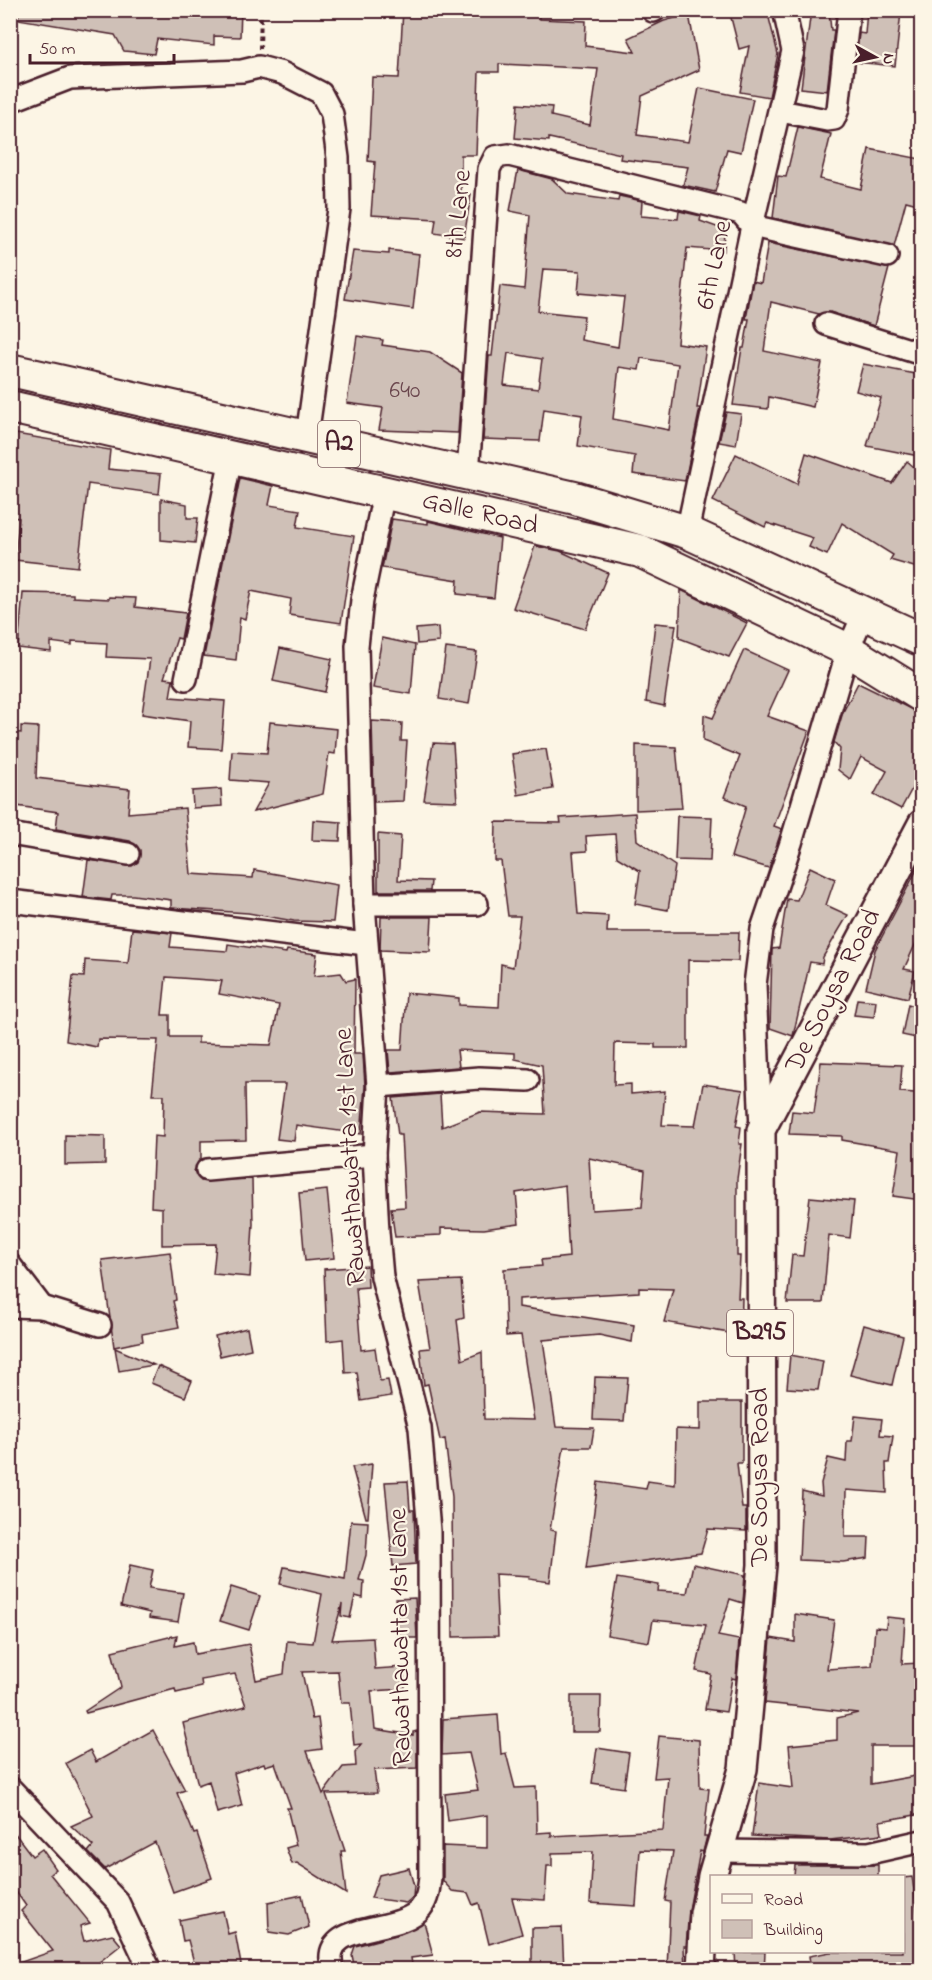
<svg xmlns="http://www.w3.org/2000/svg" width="932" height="1980" font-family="'Indie Flower',sans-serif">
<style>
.building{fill:#cfc0b7;stroke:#4a1f2b;stroke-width:1.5;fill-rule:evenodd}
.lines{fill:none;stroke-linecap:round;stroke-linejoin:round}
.minor-casing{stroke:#4a1f2b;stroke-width:26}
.major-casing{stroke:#4a1f2b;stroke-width:32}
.highway-casing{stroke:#4a1f2b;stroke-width:36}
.path{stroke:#4a1f2b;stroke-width:4;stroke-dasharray:4.5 4.5;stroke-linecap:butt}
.minor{stroke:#fcf5e5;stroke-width:21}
.major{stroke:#fcf5e5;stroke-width:27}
.highway{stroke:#fcf5e5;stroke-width:32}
.labels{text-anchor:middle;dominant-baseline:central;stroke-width:4.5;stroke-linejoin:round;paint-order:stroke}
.number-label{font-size:24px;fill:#6b474e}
.shield{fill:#fcf5e5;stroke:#7f5f63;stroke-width:1.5}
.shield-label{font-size:26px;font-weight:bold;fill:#4a1f2b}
.street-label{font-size:27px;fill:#4a1f2b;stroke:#fcf5e5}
</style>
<rect width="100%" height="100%" fill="#fcf5e5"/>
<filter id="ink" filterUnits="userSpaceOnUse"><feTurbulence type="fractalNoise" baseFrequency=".0167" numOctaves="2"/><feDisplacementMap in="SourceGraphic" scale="12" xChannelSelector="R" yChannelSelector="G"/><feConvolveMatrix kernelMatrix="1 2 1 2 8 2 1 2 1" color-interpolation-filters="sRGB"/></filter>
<g filter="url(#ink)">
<g class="building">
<path d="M19 10H241L240 37 214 36V45L157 39 154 54 124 51 115 35 18 19Z"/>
<path d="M403 10H539V19L586 21 585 46 635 52 628 38 664 21 689 14 699 70 642 96 637 135 688 142 699 88 753 99 741 152 727 149 715 192 683 185 688 167 620 159 621 154 549 138V141L515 138 518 104 552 107 551 116 590 125 598 69 499 64V72H479L476 155H461V192L471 194 464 238 434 233 436 219 371 215 375 162 368 161 372 77 399 78Z"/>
<path d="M729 10H767L778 54 769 97 740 92 749 46 739 49Z"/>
<path d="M811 10H829L831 30H834L827 91 801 88Z"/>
<path d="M867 10 901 12 895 66 856 62 859 33 865 34Z"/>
<path d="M798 127 831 134 820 179 861 189 869 149 921 159V205L906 201 894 246 773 218 778 176 786 177Z"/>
<path d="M518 170 552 179 568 194 618 201 619 196 642 201 641 216 678 219 679 211 701 216 700 221 725 230 724 251 687 248 677 343 706 347 697 408H700L685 481 633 474 635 456 578 446 582 415 544 409 540 441 483 439 489 356H492L500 286 524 289 530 215 510 211ZM543 269 580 271 578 293 624 297 618 347 581 340 584 316 538 311ZM508 353 542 359 538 389 504 385ZM641 358 678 364 669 430 613 419 619 367 639 370Z"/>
<path d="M768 243 889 268 874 326 830 312 819 314 771 302 764 351 822 363 813 407 769 397 768 409 733 405 742 348H744L749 319H746L753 281 761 283Z"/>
<path d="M389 250 419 254 413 309 345 299 353 251 389 254Z"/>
<path d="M357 336 383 340 382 345 430 352 462 373 458 433 379 430 383 408 347 403Z"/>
<path d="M863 364 921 375V444L919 456 867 446 881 398 856 391Z"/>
<path d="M726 412 741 414 736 445 719 442Z"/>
<path d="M10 433 110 450 108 469 161 474 159 494 88 484 78 567 15 560 19 518 10 517Z"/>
<path d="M806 453 892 483 907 461 921 473V569L890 560 893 555 842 523 827 555 809 547 813 538 767 523 765 527 713 501 736 454 797 484Z"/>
<path d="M240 478 273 486 269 505 300 510 297 527 354 536 341 623 289 615 291 599 251 591 245 619 240 617 236 660 204 656Z"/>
<path d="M161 499 187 504V518H198L195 543 161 540Z"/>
<path d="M392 519 428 524V521L500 538 494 598 457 594 458 580 382 568Z"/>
<path d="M535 546 560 551 608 573 585 629 513 608Z"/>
<path d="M681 590 747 623 729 657 679 638Z"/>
<path d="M23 593 73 594V597L109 599V597L136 598 135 607 186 613 181 639 177 638 164 678 173 679 170 697 225 701 221 749 188 747 190 721 142 714 150 659 106 657 107 643 72 641V645L51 642V652L18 648Z"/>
<path d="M655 623 676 625 664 706 646 702Z"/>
<path d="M438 627 439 642 417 644 416 629Z"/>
<path d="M382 638 415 645 411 694 373 688Z"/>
<path d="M280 648 332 659 325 692 273 681Z"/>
<path d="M446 648 477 652 469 704 439 699Z"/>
<path d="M744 650 788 670 767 716 809 731 774 826 782 829 769 868 731 857 746 806 724 797 740 756 703 741 704 715 713 718Z"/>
<path d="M858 683 921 714V781L917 789 913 787 901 809 874 795 887 771 861 757 850 779 838 770 840 749 834 742 843 712Z"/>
<path d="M372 721 402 723 401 741H407L403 801 374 802Z"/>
<path d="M270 722 337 729 335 754 329 753 323 794 253 812 269 783 230 780 232 751 267 753Z"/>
<path d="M21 726 38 727 36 778 130 789 128 813 185 808 191 874 253 878 254 870 337 885 333 922 294 921 248 913 171 908V900L133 895H112L111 900 83 897 88 860 132 866 138 862 140 850 130 841 56 829 58 812 10 805V732L21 733Z"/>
<path d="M433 743 453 744 457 801 424 800Z"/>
<path d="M636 745 676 747 682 808 636 810Z"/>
<path d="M546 749 553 789 518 795 512 754Z"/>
<path d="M221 789 222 806 193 808 192 791Z"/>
<path d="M635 813 637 840 675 866 668 910 635 904 640 871 617 857 615 834 586 836 587 851 573 852 578 914 608 916 607 932H739L738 961 688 960V1048H655V1044L615 1043 614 1085 631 1084V1094L665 1091 662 1125 695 1126 703 1084 743 1090 736 1126 741 1127 739 1144H742L737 1179V1256H740L738 1298H742L741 1335 664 1322 673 1289 639 1288V1292L519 1299V1307L634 1325 632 1342 599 1335 543 1340 556 1427 594 1428 591 1447H564L550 1530 556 1531 550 1582 529 1579 530 1576 495 1574 498 1636 453 1637 452 1497 445 1439 440 1440 428 1384 424 1385 420 1349 430 1348 419 1282 461 1280 464 1318 457 1320 462 1360 482 1352 484 1419 534 1420 521 1335 506 1336 504 1269 542 1266 541 1260 569 1257 565 1185 516 1193 519 1224 484 1229 441 1228V1235L395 1237 391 1208 405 1207 401 1135H398L393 1098 440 1094 442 1127 480 1112 545 1114 542 1065 515 1059V1053L457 1050 459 1067 390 1072 388 1050H402L406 993 459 998V1005L499 1007 501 964 513 967 520 916H508L501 861H495L496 822 561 823 560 818ZM589 1158 645 1170 642 1207 592 1210Z"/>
<path d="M677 816 712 817 710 861 675 860Z"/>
<path d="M313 820 341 822 340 841 312 840Z"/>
<path d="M378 834 401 836 398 880 431 881 430 891H378Z"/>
<path d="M921 862V932L904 969 915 971 908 998 866 988 875 950Z"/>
<path d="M810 867 835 879 826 905 848 915 823 957 822 964 810 962 793 1036 770 1028 772 949 779 948 787 899 797 900Z"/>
<path d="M381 917H432L430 952 380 950Z"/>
<path d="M132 929 172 933 170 947 227 951 228 944 286 953 287 950 317 954 314 976 341 973 346 981 355 979 354 1054H363L365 1086 361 1134 296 1125 294 1141 277 1139 285 1084H245L246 1140 201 1141V1159L194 1171 201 1181 252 1179 253 1224 250 1277 213 1274 216 1244 162 1245V1208L151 1207 154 1136 163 1137 164 1095H152L158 1040 98 1039 97 1047 66 1041 73 976 84 977 85 960 128 963ZM166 977 222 981 219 994 279 1005 271 1045 198 1043V1037H170V1015H162Z"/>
<path d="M857 999 876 1001 874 1017 854 1015Z"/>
<path d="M908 1004 921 1008V1039L902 1035Z"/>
<path d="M821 1062 902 1065 900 1092 915 1093V1125L921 1126V1200L893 1196 900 1150 842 1140V1136L789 1134 792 1111 814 1113Z"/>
<path d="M65 1135 105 1136V1164L65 1165Z"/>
<path d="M327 1190 334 1258 305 1261 299 1193Z"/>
<path d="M810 1197 854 1201 850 1238 829 1235 823 1303H787L792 1255 803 1256Z"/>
<path d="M170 1252 176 1300 173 1301 179 1327 142 1334 143 1341 114 1347 102 1260Z"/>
<path d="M367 1266 368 1287 356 1288 361 1350 375 1348 380 1381 388 1380 391 1396 361 1401 357 1372 345 1373 343 1339 327 1341 324 1269Z"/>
<path d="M864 1325 903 1336 892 1385 850 1375Z"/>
<path d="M247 1328 251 1349 220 1356 215 1336Z"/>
<path d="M115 1348 154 1365 119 1371Z"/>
<path d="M790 1355 823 1361 818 1390 787 1388Z"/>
<path d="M158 1366 192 1381 185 1397 151 1383Z"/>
<path d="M595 1377 628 1378 624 1421 593 1420Z"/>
<path d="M700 1402H742V1463H737L742 1508H746V1531L708 1529 701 1553 586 1569 598 1482 646 1489 648 1481 675 1485 676 1429 700 1430Z"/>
<path d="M855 1416 882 1419 880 1435 893 1436 889 1463H886L887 1493 846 1490 845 1537H869L868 1558 843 1562 799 1560 802 1491 822 1496 821 1483 828 1458 846 1462 847 1441H852Z"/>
<path d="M372 1464 368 1518H366L352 1467Z"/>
<path d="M408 1481 410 1510H414L416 1564 393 1566 385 1482Z"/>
<path d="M351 1521 368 1522 366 1555 359 1580 364 1581 363 1598 355 1596 350 1618 341 1616 342 1604 332 1640 373 1638 375 1669 404 1667 405 1689 371 1691 375 1729 413 1735V1732L417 1731V1768L374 1770 377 1793 326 1794 345 1851H341L346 1894 297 1863 292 1864 286 1848 296 1845 287 1808H291L275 1763 265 1766 264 1763 234 1773 242 1806 217 1813 209 1781 198 1785 183 1723 246 1706 235 1674 201 1680 202 1687 176 1693 175 1689 86 1713 85 1711 121 1687 112 1651 177 1635 175 1646 193 1642 195 1654 249 1644 256 1680 284 1674 287 1641 313 1643 322 1594 280 1584 284 1567 345 1579ZM338 1671 341 1703H350L354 1745 361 1744 355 1752 356 1766 343 1767 323 1794 307 1751 322 1749 318 1718 312 1719 302 1672Z"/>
<path d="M693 1564 745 1575 743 1603 730 1599 718 1636 739 1640 736 1679 732 1678 726 1712 705 1709 711 1674 696 1671 706 1625 653 1620 649 1642 607 1635 617 1578 659 1585 658 1591 687 1593Z"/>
<path d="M130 1565 153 1570 149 1588 183 1593 178 1622 149 1618 150 1613 121 1606Z"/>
<path d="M231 1587 260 1596 249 1630 220 1621Z"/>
<path d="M415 1598 417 1638H397L396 1599Z"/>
<path d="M795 1614 834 1620 827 1669 872 1666 875 1627 886 1628 887 1617 905 1619 902 1664 921 1663V1746H871V1784L921 1775V1814L880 1821 882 1834 830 1840 752 1836 759 1783 793 1788 789 1745 837 1740V1718L858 1713 765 1703 771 1638 795 1642Z"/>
<path d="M571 1696H601L600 1732H571Z"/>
<path d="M498 1715 501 1754 506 1753 515 1788 536 1787 537 1833 551 1832V1836L663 1830 668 1777 654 1778 659 1736 699 1740 700 1788 709 1789 704 1836H707L703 1852 700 1851 689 1910 686 1946H684L685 1970H667L670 1902 665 1901 673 1851 640 1850 636 1906 590 1903 593 1852 552 1853V1866H547L545 1900 512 1898 522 1934 489 1944 479 1903 473 1905 468 1893 452 1891 443 1881V1846L487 1848V1815L448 1821 445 1794 478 1790 469 1753 442 1755 443 1719Z"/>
<path d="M153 1730 185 1790 177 1793 194 1834 197 1833 212 1878 173 1892 155 1842 105 1869 88 1852 93 1846 71 1826 93 1816 66 1763 90 1750 96 1762Z"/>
<path d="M597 1748 629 1753 624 1788 592 1783Z"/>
<path d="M10 1827 32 1856 42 1849 56 1869 50 1874 90 1923 80 1926 84 1941 112 1934 121 1945 89 1970H10V1966L53 1951 21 1911 26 1906 10 1883Z"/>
<path d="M795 1865H878V1876H794Z"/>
<path d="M409 1868 414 1886 413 1897 406 1903 371 1898 379 1875Z"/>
<path d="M912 1877 921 1935V1970H811L809 1956 830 1952H903V1878Z"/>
<path d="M302 1895 309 1927 289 1935 269 1932 268 1902Z"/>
<path d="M223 1911 228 1934 235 1932 242 1970H196L188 1940 183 1941 179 1920Z"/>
<path d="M424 1922 433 1955 411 1958 413 1970H355L352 1955 355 1946 400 1934Z"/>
<path d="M562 1927 564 1970H532V1928Z"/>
<path d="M735 1952H765L764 1970H736Z"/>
</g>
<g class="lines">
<defs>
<g id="minor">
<path d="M653 11 655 10"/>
<path d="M10 101 70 78 242 71 259 67 282 73 321 93 332 114 338 158 339 209 307 436"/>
<path d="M780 111 827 120 834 119 838 109 849 10"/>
<path d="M826 324 922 354"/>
<path d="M468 474 489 169 495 157 509 155 741 213 752 226 887 256"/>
<path d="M687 532 752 226 793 51 784 10"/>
<path d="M186 679 231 458"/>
<path d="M10 834 128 854"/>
<path d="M10 901 366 944"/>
<path d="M364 904H477"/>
<path d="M378 1086 479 1078 528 1080"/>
<path d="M761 1130 755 985 762 929 791 843 848 650 864 613"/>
<path d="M207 1170 374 1155"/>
<path d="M10 1265 42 1307 100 1325"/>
<path d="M10 1306 42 1307"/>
<path d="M10 1788 118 1902 150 1970"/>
<path d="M722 1851 869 1853 922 1841"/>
<path d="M333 1970C317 1919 399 1936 421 1908 428 1899 429 1887 430 1877L429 1531 420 1428 382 1277 378 1232 374 1155 378 1086 364 904 357 646 362 600 384 493"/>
</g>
<g id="major">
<path d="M712 1876 743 1769 762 1565 761 1130 922 824"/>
<path d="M701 1970 704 1913 712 1878"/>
</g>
<g id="highway">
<path d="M10 370 575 498 687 532 922 640"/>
<path d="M10 407 640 551 848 650 922 696"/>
</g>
</defs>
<use href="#minor" class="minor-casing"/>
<use href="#major" class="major-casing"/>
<use href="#highway" class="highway-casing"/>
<path class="path" d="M260 49 261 10"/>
<use href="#minor" class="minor"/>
<use href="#major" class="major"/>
<use href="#highway" class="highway"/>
</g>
</g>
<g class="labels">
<g class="number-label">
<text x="405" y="391">640</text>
</g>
<g class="shield">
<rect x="318" y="421" width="42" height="46" rx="4.5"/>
<rect x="727" y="1310" width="66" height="46" rx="4.5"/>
</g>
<g class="shield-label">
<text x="339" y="444">A2</text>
<text x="760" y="1333">B295</text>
</g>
<g class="street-label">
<text transform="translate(459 214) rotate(-84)">8th Lane</text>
<text transform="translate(715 265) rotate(-78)">6th Lane</text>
<text transform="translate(480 514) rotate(13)">Galle Road</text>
<text transform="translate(834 991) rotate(-63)">De Soysa Road</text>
<text transform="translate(351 1157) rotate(-93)">Rawathawatta 1st Lane</text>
<text transform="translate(760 1477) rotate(-90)">De Soysa Road</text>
<text transform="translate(401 1637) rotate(-91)">Rawathawatta 1st Lane</text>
</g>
</g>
<rect width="932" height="1980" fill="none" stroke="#fcf5e5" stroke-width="36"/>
<rect x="18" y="18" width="896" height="1944" fill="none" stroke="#4a1f2b" stroke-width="2" filter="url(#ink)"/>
<rect x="710" y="1875" width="195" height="78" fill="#fcf5e5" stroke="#b59f9b" stroke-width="1.5"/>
<rect x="722" y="1894" width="30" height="9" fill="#fcf5e5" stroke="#b59f9b" stroke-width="1.5"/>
<text x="764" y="1905" font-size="18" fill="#4a1f2b">Road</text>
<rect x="722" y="1920" width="30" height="18" fill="#cfc0b7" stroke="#b59f9b" stroke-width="1.5"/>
<text x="764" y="1935" font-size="18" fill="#4a1f2b">Building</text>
<g transform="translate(875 57) rotate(98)" stroke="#fcf5e5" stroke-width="4.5" paint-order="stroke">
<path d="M0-4.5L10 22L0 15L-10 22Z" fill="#4a1f2b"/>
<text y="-9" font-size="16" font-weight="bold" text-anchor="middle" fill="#4a1f2b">N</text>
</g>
<path d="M30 54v9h144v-9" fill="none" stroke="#4a1f2b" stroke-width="3"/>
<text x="39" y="54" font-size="18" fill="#4a1f2b" stroke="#fcf5e5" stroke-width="4.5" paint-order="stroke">50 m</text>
</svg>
